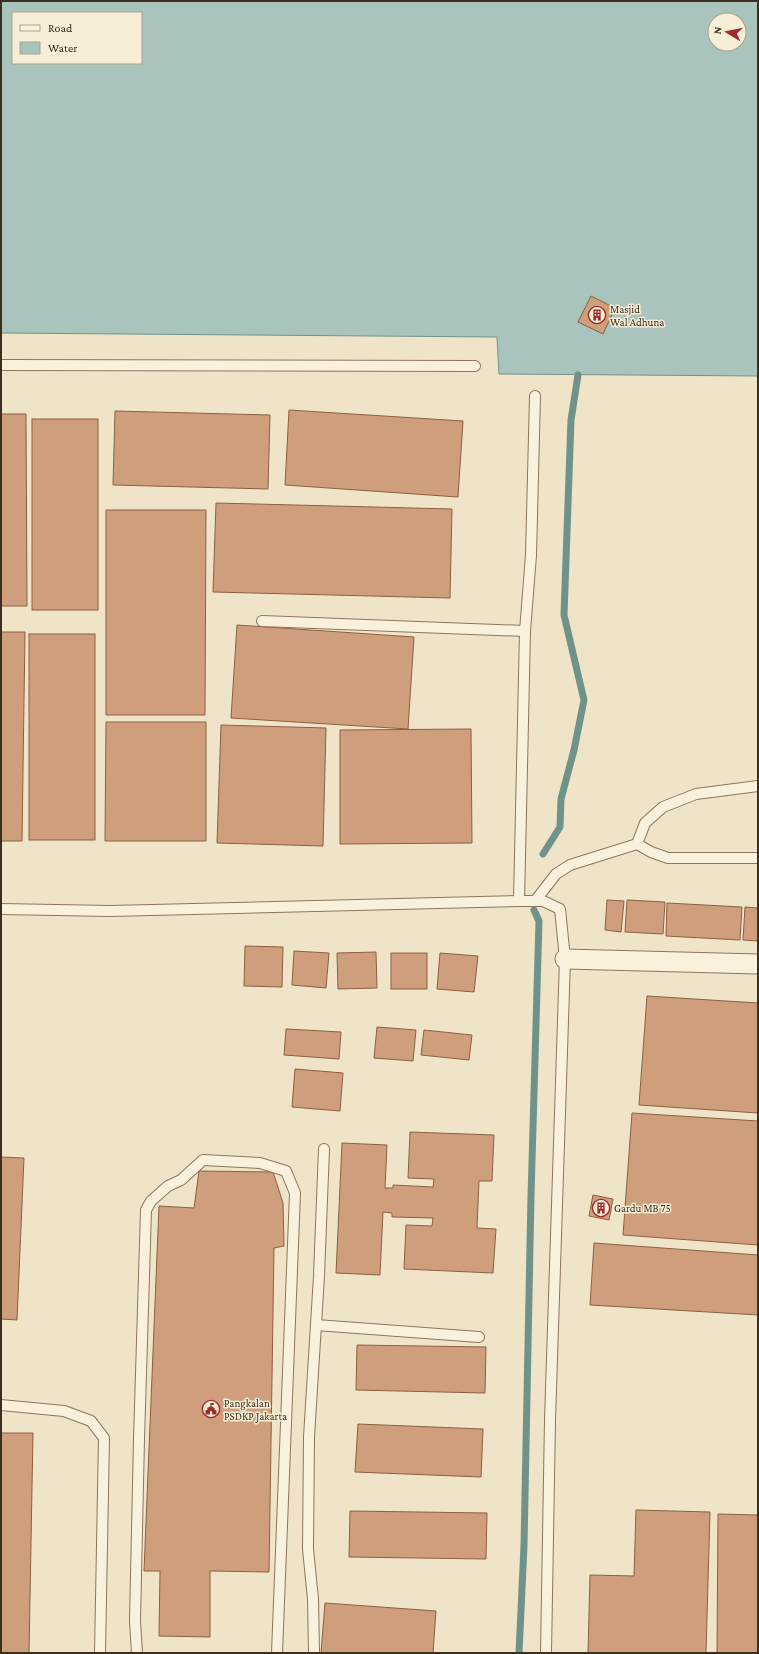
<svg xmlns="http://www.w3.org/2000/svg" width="759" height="1654" font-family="'Crimson Pro',serif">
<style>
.water{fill:#a9c4bc;stroke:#6f938a;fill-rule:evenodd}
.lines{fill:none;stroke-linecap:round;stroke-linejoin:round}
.stream{stroke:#6f938a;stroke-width:7}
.building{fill:#cf9f7d;stroke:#8d5f41}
.lane-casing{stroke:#8d765c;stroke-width:12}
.street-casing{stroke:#8d765c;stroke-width:21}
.lane{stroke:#faf1dc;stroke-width:10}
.street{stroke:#faf1dc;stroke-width:19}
.labels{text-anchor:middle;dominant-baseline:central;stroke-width:3;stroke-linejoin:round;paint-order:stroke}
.poi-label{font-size:11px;fill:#3d2e20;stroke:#f7eed8;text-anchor:start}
</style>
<rect width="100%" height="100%" fill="#f0e4c8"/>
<path class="water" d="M1 1H758V376L499 374 497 337 1 333ZM13 13H141V63H13ZM715 20H739V44H715Z"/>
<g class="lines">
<g class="stream">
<path d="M543 854 560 827 561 799 574 750 584 700 564 615 571 420 578 375"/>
<path d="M519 1653 524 1546 531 1196 539 921 534 910"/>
</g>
</g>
<g class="building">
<path d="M591 296 615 308 603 334 578 322Z"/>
<path d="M289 410 463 421 458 497 285 485Z"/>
<path d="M115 411 270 415 268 489 113 485Z"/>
<path d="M1 414H26L27 606H1Z"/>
<rect x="32" y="419" width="66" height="191"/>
<path d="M216 503 452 509 450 598 213 592Z"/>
<path d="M106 510H206L205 715H106Z"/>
<path d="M237 625 414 637 408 729 231 718Z"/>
<path d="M1 632H25L22 841H1Z"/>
<rect x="29" y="634" width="66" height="206"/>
<path d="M106 722H206V841H105Z"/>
<path d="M221 725 326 728 323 846 217 843Z"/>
<path d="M471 729 472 843 340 844V730Z"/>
<path d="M607 900 624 901 621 932 605 930Z"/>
<path d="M627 900 665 902 663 934 625 932Z"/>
<path d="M667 903 742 907 740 940 666 936Z"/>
<path d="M745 907 758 908V941L743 940Z"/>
<path d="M245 946 283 947 282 987 244 986Z"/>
<path d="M294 951 329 953 326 988 292 985Z"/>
<path d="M376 952 377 988 338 989 337 953Z"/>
<rect x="391" y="953" width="36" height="36"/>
<path d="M440 953 478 956 474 992 437 989Z"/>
<path d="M647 996 758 1003V1113L639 1105Z"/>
<path d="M377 1027 416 1030 413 1061 374 1058Z"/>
<path d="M286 1029 341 1032 339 1059 284 1055Z"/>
<path d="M424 1030 472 1035 469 1060 421 1055Z"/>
<path d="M295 1069 343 1073 340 1111 292 1107Z"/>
<path d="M632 1113 758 1121V1245L623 1235Z"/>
<path d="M410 1132 494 1135 492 1181H479L477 1228 496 1229 493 1273 404 1269 406 1225 432 1226 433 1218 392 1217V1213L383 1212 380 1275 336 1273 342 1143 387 1145 385 1188H393V1185L433 1187 434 1179 408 1178Z"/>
<path d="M1 1157 24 1158 17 1320 1 1319Z"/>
<path d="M199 1171 273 1172 283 1203 284 1246 274 1248 269 1572 210 1571V1637L159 1636 160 1571H144L159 1206 194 1208Z"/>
<path d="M593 1195 613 1199 609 1220 589 1216Z"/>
<path d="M594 1243 758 1255V1315L590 1305Z"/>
<path d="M357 1345 486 1347 485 1393 356 1390Z"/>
<path d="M358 1424 483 1429 481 1477 355 1472Z"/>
<path d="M1 1433H33L29 1653H1Z"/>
<path d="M636 1510 710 1512 706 1653H588L590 1575 634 1576Z"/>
<path d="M350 1511 487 1513 486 1559 349 1557Z"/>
<path d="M718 1514 758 1515V1653H717Z"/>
<path d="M325 1603 436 1611 433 1653H321Z"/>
</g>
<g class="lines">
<defs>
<g id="lane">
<path d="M1 365 475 366"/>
<path d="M262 621 525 631"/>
<path d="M637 844 645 823 663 807 696 794 758 786"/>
<path d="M519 901 525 631 531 555 535 396"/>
<path d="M535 901 556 874 570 865 637 844 651 852 668 858H758"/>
<path d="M1 909 110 911 519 901H543L560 909 565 959 550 1420 546 1653"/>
<path d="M316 1325 479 1337"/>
<path d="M1 1405 64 1411 91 1421 104 1438 100 1653"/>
<path d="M137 1653 135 1621 139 1439 146 1210 151 1201 159 1194 168 1186 181 1180 203 1160 260 1163 286 1171 295 1193 277 1653"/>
<path d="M314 1653 313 1599 308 1549 309 1437 319 1276 324 1149"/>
</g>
<path id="street" d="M565 959 758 964"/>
</defs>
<use href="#lane" class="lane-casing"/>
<use href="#street" class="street-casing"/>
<use href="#lane" class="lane"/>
<use href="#street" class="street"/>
</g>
<defs>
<symbol id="building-ring" viewBox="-11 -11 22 22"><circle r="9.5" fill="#f7eed8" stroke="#9e2a2b" stroke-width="1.5"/><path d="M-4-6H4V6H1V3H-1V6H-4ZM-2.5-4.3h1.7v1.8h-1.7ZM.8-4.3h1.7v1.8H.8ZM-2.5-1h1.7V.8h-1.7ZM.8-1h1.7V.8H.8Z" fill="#9e2a2b"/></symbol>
<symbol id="civic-ring" viewBox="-11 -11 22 22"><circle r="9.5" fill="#f7eed8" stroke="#9e2a2b" stroke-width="1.5"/><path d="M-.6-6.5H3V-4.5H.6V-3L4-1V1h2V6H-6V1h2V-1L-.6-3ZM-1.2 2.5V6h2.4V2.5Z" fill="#9e2a2b"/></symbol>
</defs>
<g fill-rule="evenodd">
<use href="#building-ring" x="587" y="305" width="20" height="20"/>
<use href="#building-ring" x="591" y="1198" width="20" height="20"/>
<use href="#civic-ring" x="201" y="1399" width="20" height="20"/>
</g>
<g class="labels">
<g class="poi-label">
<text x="610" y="309">Masjid<tspan x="610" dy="13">Wal Adhuna</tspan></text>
<text x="614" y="1208">Gardu MB 75</text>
<text x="224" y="1403">Pangkalan<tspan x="224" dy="13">PSDKP Jakarta</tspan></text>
</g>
</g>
<rect width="759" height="1654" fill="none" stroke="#3d2e20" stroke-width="4"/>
<rect x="12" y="12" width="130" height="52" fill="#f7eed8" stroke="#ada18e"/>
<rect x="20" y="25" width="20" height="6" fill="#faf1dc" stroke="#ada18e"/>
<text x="48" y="32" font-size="12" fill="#3d2e20">Road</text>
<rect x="20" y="42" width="20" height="12" fill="#a9c4bc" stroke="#ada18e"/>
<text x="48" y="52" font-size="12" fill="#3d2e20">Water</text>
<g transform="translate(727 32) rotate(280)"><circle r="19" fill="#f7eed8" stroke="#ada18e"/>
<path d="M0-3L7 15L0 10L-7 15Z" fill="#9e2a2b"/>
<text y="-6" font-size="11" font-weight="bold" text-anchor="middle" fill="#3d2e20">N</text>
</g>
</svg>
